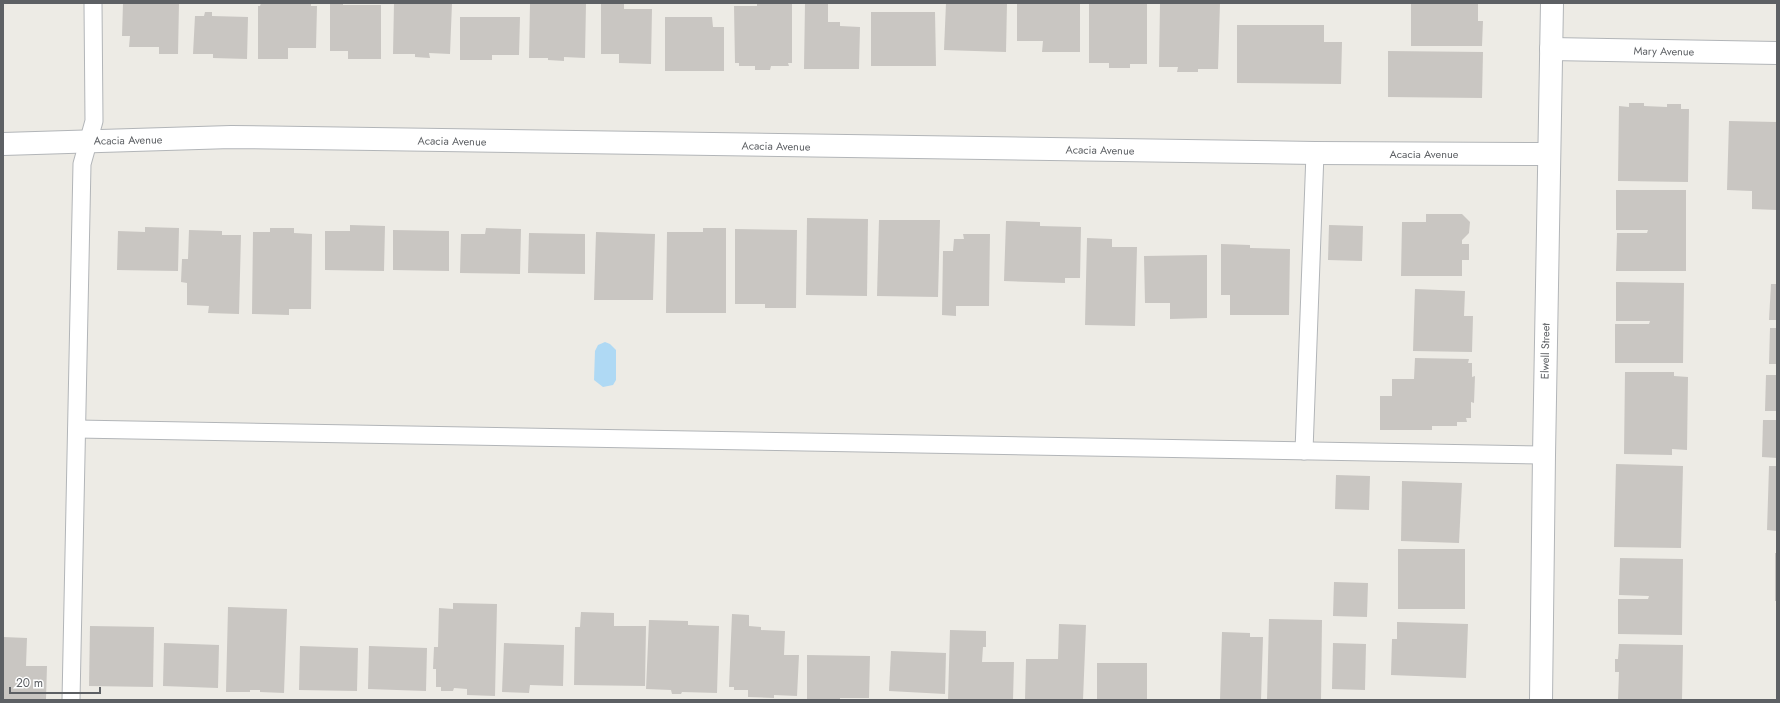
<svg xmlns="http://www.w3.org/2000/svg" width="1780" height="703" font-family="Jost,sans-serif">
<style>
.water{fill:#afd9f4}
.building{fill:#c9c6c2}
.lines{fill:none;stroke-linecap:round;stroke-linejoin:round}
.service-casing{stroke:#b2b5b8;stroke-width:19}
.minor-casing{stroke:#b2b5b8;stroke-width:24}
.service{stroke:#fff;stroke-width:17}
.minor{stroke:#fff;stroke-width:22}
.labels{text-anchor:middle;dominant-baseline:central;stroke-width:4;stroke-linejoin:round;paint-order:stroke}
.street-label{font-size:11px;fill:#5d6064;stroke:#fff}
</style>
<rect width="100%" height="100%" fill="#edebe5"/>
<path class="water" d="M605 342 610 344 616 350V380L613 385 603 387 594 380 595 351 598 345Z"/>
<g class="building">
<path d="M123 3H179L178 54H159V47H129L130 36H122Z"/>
<path d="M261 3H311V6H317L316 48H288V59H258V6H260Z"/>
<path d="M336 3H343V5H381V59H348V51H330V4Z"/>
<path d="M394 3H452L450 54 429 53 430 58 415 57V54H393Z"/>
<path d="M530 3H586L585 58 564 57V61L548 60V58H529Z"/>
<path d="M601 3H624V9H652L651 64 619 63V54H601Z"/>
<path d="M757 3H792V63H788L789 66H771L770 70H755V66H739V63H735L734 6H757Z"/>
<path d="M805 3H828V22H840V26L860 27 859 69H804Z"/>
<path d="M946 3H1007L1006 52 944 50Z"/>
<path d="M1017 3H1080V52H1042L1043 41H1017Z"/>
<path d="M1089 3H1147V64H1130V68H1109V63H1089Z"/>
<path d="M1160 3H1220L1218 69H1198V72H1177L1178 67H1159Z"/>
<path d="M1411 3H1478V21H1483L1482 46H1411Z"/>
<path d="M205 12H212V16L248 17 247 59 213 58V54H193L195 16H204Z"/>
<path d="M871 12H935L936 66H871Z"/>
<path d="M460 17H520L519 55H492V60H460Z"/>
<path d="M665 17H712L713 27H724V71H665Z"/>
<path d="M1237 25H1324V42H1342L1341 84 1237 83Z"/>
<path d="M1388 51 1483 52 1482 98 1388 97Z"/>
<path d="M1629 103H1644V106L1667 107V104H1681V109H1689L1688 182 1618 181 1619 106 1629 107Z"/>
<path d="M1729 121 1777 122V210L1752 209V191L1727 190Z"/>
<path d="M1616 190H1686V271H1616L1617 233H1647L1648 230H1616Z"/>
<path d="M1426 214H1462L1470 222 1469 233 1462 240V244H1469V260H1462V276H1401L1402 222H1426Z"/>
<path d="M807 218 868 219 867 296 806 295Z"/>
<path d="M879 220H940L938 297 877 296Z"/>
<path d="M1006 221 1040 222V226L1081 227 1080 278H1065V283L1004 281Z"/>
<path d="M350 225 385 226 384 271 325 270V231H350Z"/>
<path d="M1329 225 1363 226 1362 261 1328 260Z"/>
<path d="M145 227 179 228 178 271 117 270 118 231 145 232Z"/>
<path d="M270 228H294V233L312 234 311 309H289V315L252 314 253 232H270Z"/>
<path d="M486 228 521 229 520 274 460 273 461 234H485Z"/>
<path d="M703 228H726V313H666L667 232H703Z"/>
<path d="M735 229 797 230 796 308H765V304H735Z"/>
<path d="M189 230 222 231V235H241L239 314 208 313 209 306 187 305V283L181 282 182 259H188Z"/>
<path d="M393 230 449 231V271L393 270Z"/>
<path d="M596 232 655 234 653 300H594Z"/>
<path d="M529 233 585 234V274L528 273Z"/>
<path d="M963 234H990L989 306H956V316L942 315 943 251H953L954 239H964Z"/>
<path d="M1087 238 1112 239V247H1137L1135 326 1085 325Z"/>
<path d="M1221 244 1250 245V248L1290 249 1289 315H1230V295H1221Z"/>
<path d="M1207 255V318L1170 319V303H1145L1144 256Z"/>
<path d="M1616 282 1684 283 1683 363H1615V324H1649L1650 321H1616Z"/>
<path d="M1771 284H1777V320H1769Z"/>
<path d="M1415 289 1465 291 1464 316H1473L1472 352 1413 351Z"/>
<path d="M1770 328H1777V364H1769Z"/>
<path d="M1415 358 1469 359 1468 363H1472V377L1475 376 1474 403 1471 402V418H1466L1467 422H1457V426H1432V430H1380V396H1392V379H1414Z"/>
<path d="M1625 372H1674V376L1688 377 1687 450 1672 449V455L1624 454Z"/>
<path d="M1766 375H1777V411H1765Z"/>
<path d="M1763 420H1777V458L1762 457Z"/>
<path d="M1616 464 1683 466 1681 548 1614 547Z"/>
<path d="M1769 466H1777V531L1767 530Z"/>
<path d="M1336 475 1370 476 1369 510 1335 509Z"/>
<path d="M1402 481 1462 483 1459 543 1401 541Z"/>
<rect x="1398" y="549" width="67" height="60"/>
<rect x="1775" y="553" width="2" height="48"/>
<path d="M1620 558 1683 559 1682 635 1618 634V599H1648L1649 596 1619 595Z"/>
<path d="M1334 582 1368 583 1367 617 1333 616Z"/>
<path d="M453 603 497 604 495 696 467 695V689L454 688 453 691H441V687H436V669H433L434 647H438L439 608 453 609Z"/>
<path d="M228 607 287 609 284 693 260 692V690H250V692H226Z"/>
<path d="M581 612 614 613V626H646L645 686 574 685 575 627H580Z"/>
<path d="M732 614 749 615V626L761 627V630L785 631 784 655H799L797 696 774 695V698L748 697V690H734V687H729Z"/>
<path d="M1269 619 1322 620 1321 700H1267Z"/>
<path d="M649 620 688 621V625L719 626 717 693 682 692 681 694H672L671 690 646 689Z"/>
<path d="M1397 622 1468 624 1466 678 1391 675 1392 639H1397Z"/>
<path d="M1059 624 1086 625 1083 700H1025L1026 659H1058Z"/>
<path d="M90 626 154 627 153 687 89 686Z"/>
<path d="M950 630 986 631V647H983L982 662H1014L1013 700H948Z"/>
<path d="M1222 632 1250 633V637H1263L1261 700H1220Z"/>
<path d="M3 637 27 638 26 666H47L46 699H3Z"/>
<path d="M164 643 219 645 218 688 163 686Z"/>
<path d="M504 643 564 645 563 686 530 685 529 693 502 692Z"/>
<path d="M1333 643 1366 644 1365 690 1332 689Z"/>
<path d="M1619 644 1683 645 1682 700H1618L1619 672H1615V659H1618Z"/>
<path d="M300 646 358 648 357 691 299 690Z"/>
<path d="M369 646 427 648 426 691 368 689Z"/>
<path d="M891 651 946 653 945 694 889 691Z"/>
<path d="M807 655 870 656 869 698H840V700H807Z"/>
<rect x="1097" y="663" width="50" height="37"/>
</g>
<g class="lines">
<defs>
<g id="service">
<path d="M77 429 1544 455"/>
<path d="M1304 451 1315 153"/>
<path d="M71 700 82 164 94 121 93 3"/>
</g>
<g id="minor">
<path d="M1551 49 1777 53"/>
<path d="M3 144 231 137 1315 153 1549 154"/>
<path d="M1541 700 1544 455 1552 3"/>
</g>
</defs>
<use href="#service" class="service-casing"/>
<use href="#minor" class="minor-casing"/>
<use href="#service" class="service"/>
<use href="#minor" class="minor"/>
</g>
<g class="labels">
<g class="street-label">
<text transform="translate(1664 51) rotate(1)">Mary Avenue</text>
<text transform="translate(128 140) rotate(-1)">Acacia Avenue</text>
<text transform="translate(452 141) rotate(1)">Acacia Avenue</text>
<text transform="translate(776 146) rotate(1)">Acacia Avenue</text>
<text transform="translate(1100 150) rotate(1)">Acacia Avenue</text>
<text x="1424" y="154">Acacia Avenue</text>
<text transform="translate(1545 351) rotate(-89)">Elwell Street</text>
</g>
</g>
<rect width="1780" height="703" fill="none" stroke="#5d6064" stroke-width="8"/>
<path d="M10 687v6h90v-6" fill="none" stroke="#5d6064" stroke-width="2"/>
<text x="16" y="687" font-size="12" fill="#5d6064" stroke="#ffffff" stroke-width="3" paint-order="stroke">20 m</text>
</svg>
